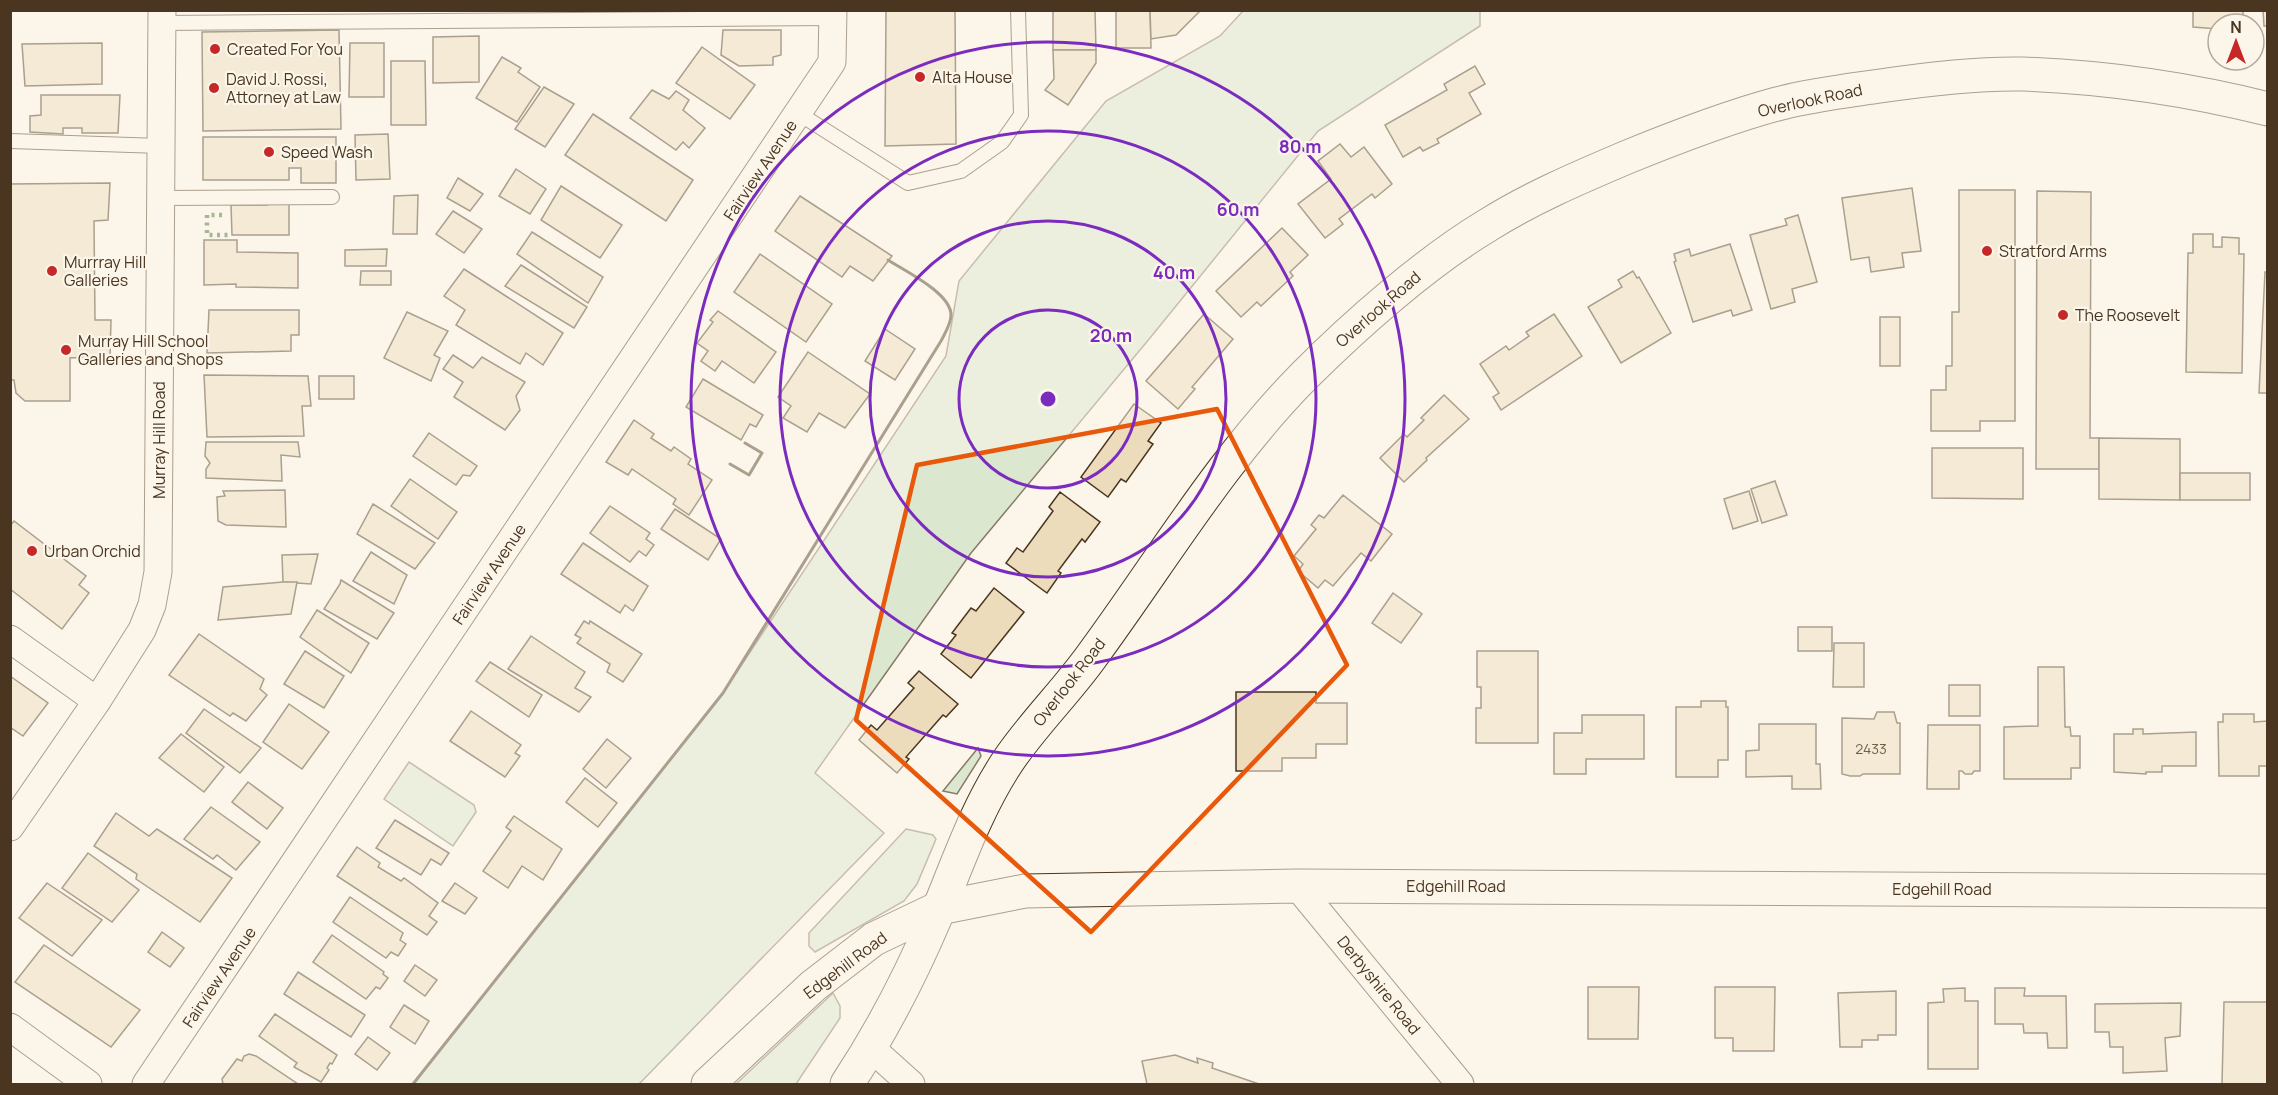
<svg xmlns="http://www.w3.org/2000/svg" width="2278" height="1095" font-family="Manrope,sans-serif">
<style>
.green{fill:#dce7d0;stroke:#887966;stroke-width:1.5}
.building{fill:#ecdcbc;stroke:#4a3520;stroke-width:1.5}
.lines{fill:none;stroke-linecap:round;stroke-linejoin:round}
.service-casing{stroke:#4a3520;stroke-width:16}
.minor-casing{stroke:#4a3520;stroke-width:29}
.tertiary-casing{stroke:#4a3520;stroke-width:35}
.service{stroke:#fbf6e9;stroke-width:14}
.minor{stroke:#fbf6e9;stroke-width:27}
.tertiary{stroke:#fbf6e9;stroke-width:33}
.hedge{stroke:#436837;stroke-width:4.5;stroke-dasharray:3 4.5;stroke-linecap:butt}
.wall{stroke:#4a3520;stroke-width:3}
.marked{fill:none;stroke:#e8590c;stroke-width:4.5;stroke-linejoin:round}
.ring{fill:none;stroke:#7b2cbf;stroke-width:3}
.poi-dot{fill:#c62828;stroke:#fbf6e9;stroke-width:2}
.labels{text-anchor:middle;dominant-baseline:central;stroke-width:4.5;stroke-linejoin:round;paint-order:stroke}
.number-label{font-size:14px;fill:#725f47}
.poi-label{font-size:16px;fill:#4a3520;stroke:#fbf6e9;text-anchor:start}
.street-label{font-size:16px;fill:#4a3520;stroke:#fbf6e9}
.centre{fill:#7b2cbf;stroke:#fbf6e9;stroke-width:3}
.ring-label{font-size:18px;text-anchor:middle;font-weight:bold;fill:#7b2cbf;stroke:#fbf6e9;stroke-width:4.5;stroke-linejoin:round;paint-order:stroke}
</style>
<rect width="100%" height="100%" fill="#fbf6e9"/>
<g class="green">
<path d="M1243 11H1480V26L1318 131 1150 338 971 553 815 773 884 833 639 1084H413L723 693 946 356 959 281 1106 101 1220 36Z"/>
<path d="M978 748 981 756 957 794 943 791Z"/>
<path d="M409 762 474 805 476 812 453 846 384 799Z"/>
<path d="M906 829 933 835 936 839 917 884 904 901 815 952 809 946V933Z"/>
<path d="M833 993 840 1006V1018L796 1084H736Z"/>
</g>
<g class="building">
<path d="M886 10H955L956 144 885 146Z"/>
<path d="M1095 10 1096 50H1053V11Z"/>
<path d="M1116 10H1150L1151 48H1116Z"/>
<path d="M1150 10H1201L1176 35 1151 39Z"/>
<path d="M2193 10H2243V24H2218V29L2193 27Z"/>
<path d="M2263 10H2268V26H2264Z"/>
<path d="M339 30 341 129 203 131 202 32Z"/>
<path d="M723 30H781V55L773 57V65L739 66 721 55Z"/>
<path d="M479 36V82L433 83V37Z"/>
<path d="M102 43V84L25 86 22 44Z"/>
<path d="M350 43H384V97H349Z"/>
<path d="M702 47 755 85 730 119 676 83Z"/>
<path d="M1053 50H1096V63L1068 105 1045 90 1054 79Z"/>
<path d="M502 57 521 68 518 72 540 87 517 122 476 98Z"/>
<path d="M391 61H425L426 125H391Z"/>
<path d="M1475 66 1485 84 1469 93 1481 114 1437 139 1439 143 1423 151 1420 147 1403 157 1385 125 1447 90 1444 84Z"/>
<path d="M544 87 574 104 545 147 515 129Z"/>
<path d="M652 90 669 99 676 91 689 100 683 110 705 128 689 148 683 142 676 150 630 118Z"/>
<path d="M41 95H120L118 133H82V128H63V134L30 132V116L41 115Z"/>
<path d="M593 114 693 180 666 221 565 155Z"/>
<path d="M388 134 390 179 356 180 355 135Z"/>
<path d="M203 137H336V183H301V168H289V180H203Z"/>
<path d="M1340 144 1351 157 1364 147 1392 184 1375 198 1372 194 1339 219 1343 224 1325 238 1298 204 1331 179 1318 161Z"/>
<path d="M516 169 546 189 530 214 499 196Z"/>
<path d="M458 178 483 194 470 211 447 198Z"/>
<path d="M110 183 108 220 94 221 95 320H111L110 356 70 358V401H25L16 393 14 380H10V184Z"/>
<path d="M561 186 622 225 600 258 541 220Z"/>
<path d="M1912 188 1921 251 1902 253 1904 267 1871 272 1869 257 1851 260 1842 198Z"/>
<path d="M1959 190H2015V421H1980V431H1931V390H1946V366H1952V312H1959Z"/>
<path d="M2037 191 2091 192 2090 438H2099V469H2036Z"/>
<path d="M418 195 417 234H393L394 196Z"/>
<path d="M800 196 892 256 873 281 850 266 842 277 775 231Z"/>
<path d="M267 200H289V235H232L231 205H267Z"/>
<path d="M453 211 482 229 464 253 436 234Z"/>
<path d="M1798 215 1817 282 1792 289 1795 302 1771 309 1750 235 1787 225 1785 219Z"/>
<path d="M1282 228 1308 255 1290 272 1293 276 1261 306 1257 302 1241 317 1216 291Z"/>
<path d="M532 232 603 277 588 303 517 254Z"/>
<path d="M2193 234H2213V247H2222V237L2239 238V254H2244L2242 373 2186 372 2188 253H2193Z"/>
<path d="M204 240H237V252L298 253V288L236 287V284L204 285Z"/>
<path d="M1730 244 1752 310 1733 316 1731 310 1693 322 1674 262 1676 261 1674 254 1689 249 1691 256Z"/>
<path d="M387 249 386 266H345V250Z"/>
<path d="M760 254 832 304 806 342 734 292Z"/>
<path d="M521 265 587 307 574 328 505 286Z"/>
<path d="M464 269 563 333 543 365 526 353 520 364 456 325 465 310 444 296Z"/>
<path d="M361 271H391V285H360Z"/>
<path d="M1633 271 1637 278 1639 277 1671 333 1621 363 1588 307 1622 287 1618 280Z"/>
<path d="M2265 272H2268V393H2259Z"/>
<path d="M209 310H299V335H291V351L207 353Z"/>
<path d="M718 311 776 352 754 383 722 361 715 371 701 361 708 351 697 343 713 322 710 320Z"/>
<path d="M407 312 448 331 434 355 440 358 431 381 384 358Z"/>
<path d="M1204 314 1233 339 1192 387 1195 389 1178 409 1146 381Z"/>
<path d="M1554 314 1582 356 1501 410 1493 397 1499 393 1480 364 1506 346 1509 350 1529 336 1526 332Z"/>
<rect x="1880" y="317" width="20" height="49"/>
<path d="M885 329 915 349 895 380 865 361Z"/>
<path d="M808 352 870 394 845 428 819 413 807 432 783 418 791 406 778 397Z"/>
<path d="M453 355 473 368 482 357 525 382 516 396 520 410 505 430 454 397 463 382 443 369Z"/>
<path d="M204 375 308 376 311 406H302L304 436 207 437Z"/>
<rect x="319" y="376" width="35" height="23"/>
<path d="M703 379 763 415 756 427 750 424 741 440 686 407Z"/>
<path d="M1444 395 1469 419 1426 458 1427 460 1404 482 1380 458 1404 434 1407 437 1424 420 1421 418Z"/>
<path d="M1134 404 1161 423 1148 441 1153 444 1126 482 1121 479 1108 497 1081 477Z"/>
<path d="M634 420 654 434 651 438 671 451 674 447 691 459 688 464 712 480 689 515 673 504 676 499 632 469 628 475 606 462Z"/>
<path d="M429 433 477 466 470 476 463 475 456 485 413 456Z"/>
<path d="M2099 438 2180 439V500L2099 499Z"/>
<path d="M206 442H298L300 457 281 455 282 481 206 478V469L210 463 205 456Z"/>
<path d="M1932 448H2023V499L1932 498Z"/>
<rect x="2180" y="473" width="70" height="27"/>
<path d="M410 479 457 512 438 539 391 506Z"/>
<path d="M1775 481 1787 515 1762 523 1751 489Z"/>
<path d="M285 490 286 527 226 525 218 521 217 497 225 496 223 491Z"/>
<path d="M1749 491 1758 521 1733 529 1724 499Z"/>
<path d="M1060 492 1100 522 1085 542 1082 539 1058 571 1061 573 1047 593 1006 563 1017 548 1023 552 1053 511 1049 507Z"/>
<path d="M1343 495 1392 534 1371 561 1361 553 1333 586 1325 580 1318 588 1298 571 1303 564 1294 556 1316 529 1311 525 1319 515 1324 518Z"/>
<path d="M373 504 435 543 415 569 357 534Z"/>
<path d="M610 506 650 533 646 539 654 545 646 556 639 551 630 562 590 533Z"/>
<path d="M675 509 721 539 708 560 661 529Z"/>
<path d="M14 521 86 576 79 585 89 593 62 629 10 589V526Z"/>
<path d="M583 543 648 586 633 611 625 605 620 613 561 574Z"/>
<path d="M371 552 407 575 394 604 353 581Z"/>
<path d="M318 554 311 584 283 582 282 555Z"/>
<path d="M341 580 394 613 377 639 324 609 340 584Z"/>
<path d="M283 582H297L291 614 218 620 223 587Z"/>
<path d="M994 588 1024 612 971 678 941 654 956 635 952 633 971 608 976 611Z"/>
<path d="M1393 593 1422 614 1401 643 1372 623Z"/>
<path d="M317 610 369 643 351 673 300 637Z"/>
<path d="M584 621 589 624 590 621 642 654 623 682 607 672 610 664 577 643 581 638 575 635Z"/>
<rect x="1798" y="627" width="34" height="24"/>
<path d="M199 634 264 679 260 689 267 695 246 721 233 713 230 716 169 675Z"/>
<path d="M531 636 585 672 575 688 591 697 579 712 508 669Z"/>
<path d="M1834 643H1864V687H1833Z"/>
<path d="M305 651 344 676 324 708 284 684Z"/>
<path d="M1477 651H1538V743H1476V708H1481V687H1477Z"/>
<path d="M490 662 542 695 529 717 476 681Z"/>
<path d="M2038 667H2064L2065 727H2070L2071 736H2080V768H2071V779H2004V727L2038 726Z"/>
<path d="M919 671 958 704 946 717 943 715 906 757 909 759 897 773 859 740 871 725 877 730 914 688 908 683Z"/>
<path d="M10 676 48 703 23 736 10 727Z"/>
<rect x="1949" y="685" width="31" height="31"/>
<path d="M1236 692H1316V703H1347V744H1316V758H1282V771H1236Z"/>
<path d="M1701 701H1726V707H1728V760H1718V777H1676V707H1701Z"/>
<path d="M289 704 329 732 302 769 263 742Z"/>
<path d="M204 709 261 748 240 773 186 733Z"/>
<path d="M471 711 521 745 515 753 520 756 505 777 450 741Z"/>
<path d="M1877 712H1894L1897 723H1900V774H1863L1860 776H1850L1842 774V718L1874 719Z"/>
<path d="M2223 714H2254V722L2268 721V766H2259V776H2219L2218 722H2223Z"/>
<path d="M1582 715H1644V759H1586V774H1554V733H1582Z"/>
<path d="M1759 724H1816V764H1820L1821 789H1792V776L1746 777V751L1759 750Z"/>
<path d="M1928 725H1980V771H1974L1972 774H1965L1962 771H1959V789H1927Z"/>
<path d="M2133 729H2143V734L2196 732V766H2162V772H2146V774L2114 772V734H2133Z"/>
<path d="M181 734 224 767 204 792 159 758Z"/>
<path d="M607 739 631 758 606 788 583 769Z"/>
<path d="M585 778 617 803 598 827 566 802Z"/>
<path d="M248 782 283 808 267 829 232 802Z"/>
<path d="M211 807 260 842 236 870 217 855 213 859 184 839Z"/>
<path d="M116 813 149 836 157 829 232 878 200 922 136 879 137 874 94 846Z"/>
<path d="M514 816 562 849 543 880 522 866 508 888 483 871 511 831 506 827Z"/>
<path d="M395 820 449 853 441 865 431 859 421 875 376 848Z"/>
<path d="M357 847 380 863 378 867 401 881 404 878 438 903 429 916 437 922 427 935 337 876Z"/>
<path d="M88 853 139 890 112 922 62 888Z"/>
<path d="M47 883 102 920 72 956 19 918Z"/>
<path d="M455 883 477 898 465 914 442 901Z"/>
<path d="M350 897 403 933 400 940 406 944 398 956 391 952 386 958 333 922Z"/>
<path d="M162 932 184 948 170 967 148 952Z"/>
<path d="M332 935 384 972 383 974 388 978 380 989 376 987 366 999 313 962Z"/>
<path d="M44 945 140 1010 111 1047 15 982Z"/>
<path d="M415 965 437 980 425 996 404 981Z"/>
<path d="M298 972 365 1015 351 1037 284 994Z"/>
<path d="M1588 987H1639L1638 1039H1588Z"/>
<path d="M1715 987H1775L1774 1051H1733V1038H1715Z"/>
<path d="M1965 988V1001H1978V1069H1928V1003L1944 1002 1943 989Z"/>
<path d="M1995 988H2025L2024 996H2066L2067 1048H2048L2047 1033H2024L2023 1024H1995Z"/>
<path d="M1896 991V1035H1878V1040H1862V1047H1840L1838 993Z"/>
<path d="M2224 1002H2268V1084H2222Z"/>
<path d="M2181 1003 2180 1036 2165 1038 2167 1071 2123 1073V1047H2110L2109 1032H2095V1004Z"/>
<path d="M404 1005 429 1021 415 1044 390 1027Z"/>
<path d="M275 1014 337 1055 332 1064 330 1063 327 1068 329 1070 321 1082 294 1067 297 1063 259 1036Z"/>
<path d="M368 1037 390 1053 377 1070 355 1054Z"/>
<path d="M249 1054 256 1056 298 1084H223L222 1079 237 1059 242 1061 244 1056Z"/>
<path d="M1175 1055 1198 1063 1197 1058 1213 1063 1212 1068 1259 1084H1147L1142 1061Z"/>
</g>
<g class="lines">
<defs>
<g id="service">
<path d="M162 23 833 18"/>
<path d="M798 113 908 183 961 171 1002 142 1021 115 1018 10"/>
<path d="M10 141 161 146"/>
<path d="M161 198 332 197"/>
</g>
<g id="minor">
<path d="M10 639 97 701"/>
<path d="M10 827 97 701 142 630 152 605 158 572 162 10"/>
<path d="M1297 886 1460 1084"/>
<path d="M10 1027 88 1084"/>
<path d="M871 1048 911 1084"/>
<path d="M146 1084 832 62 833 10"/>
</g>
<g id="tertiary">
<path d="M708 1084 813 986 874 939 939 908 1025 891 1297 886 2268 891"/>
<path d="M847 1084C882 1031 911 975 936 916 958 863 976 809 1008 761 1033 724 1065 693 1091 657 1161 562 1221 460 1304 376 1356 324 1425 263 1488 225 1531 198 1578 178 1625 158 1674 138 1725 118 1777 104 1811 95 1846 91 1880 86 1927 79 1975 73 2023 74 2105 77 2188 89 2268 109"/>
</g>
</defs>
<use href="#service" class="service-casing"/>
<use href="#minor" class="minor-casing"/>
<use href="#tertiary" class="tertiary-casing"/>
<use href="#service" class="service"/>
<use href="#minor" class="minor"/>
<use href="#tertiary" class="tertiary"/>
<path class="hedge" d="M222 215H207V235H232"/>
<g class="wall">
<path d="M730 464 749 475 762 453 745 443"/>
<path d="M413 1084 723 693 941 341C945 333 951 324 951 315 951 293 905 271 888 260"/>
</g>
</g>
<path d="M0 0H2278V1095H0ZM1217 409 1347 665 1091 932 856 720 917 465Z" fill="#fbf6e9" fill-opacity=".55" fill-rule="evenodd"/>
<path class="marked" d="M1217 409 1347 665 1091 932 856 720 917 465Z"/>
<g class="ring">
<circle cx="1048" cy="399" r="89"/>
<circle cx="1048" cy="399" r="178"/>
<circle cx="1048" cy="399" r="268"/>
<circle cx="1048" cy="399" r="357"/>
</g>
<g class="poi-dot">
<circle cx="215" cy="49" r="6"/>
<circle cx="920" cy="77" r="6"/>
<circle cx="214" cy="88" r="6"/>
<circle cx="269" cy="152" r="6"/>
<circle cx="1987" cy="251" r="6"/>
<circle cx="52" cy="271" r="6"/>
<circle cx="2063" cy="315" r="6"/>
<circle cx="66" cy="350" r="6"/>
<circle cx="32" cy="551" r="6"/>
</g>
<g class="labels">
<g class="number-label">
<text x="1871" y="748">2433</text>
</g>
<g class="poi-label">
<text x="227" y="49">Created For You</text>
<text x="932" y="77">Alta House</text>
<text x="226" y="79">David J. Rossi,<tspan x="226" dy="18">Attorney at Law</tspan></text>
<text x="281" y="152">Speed Wash</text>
<text x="1999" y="251">Stratford Arms</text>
<text x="64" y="262">Murrray Hill<tspan x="64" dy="18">Galleries</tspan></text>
<text x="2075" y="315">The Roosevelt</text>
<text x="78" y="341">Murray Hill School<tspan x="78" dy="18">Galleries and Shops</tspan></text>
<text x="44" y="551">Urban Orchid</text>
</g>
<g class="street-label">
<text transform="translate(1810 100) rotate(-12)">Overlook Road</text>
<text transform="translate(760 170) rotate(-56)">Fairview Avenue</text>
<text transform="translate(1378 309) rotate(-41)">Overlook Road</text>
<text transform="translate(159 440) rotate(-90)">Murray Hill Road</text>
<text transform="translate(489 574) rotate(-56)">Fairview Avenue</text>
<text transform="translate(1069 682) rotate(-52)">Overlook Road</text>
<text x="1456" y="886">Edgehill Road</text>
<text x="1942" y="889">Edgehill Road</text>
<text transform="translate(845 965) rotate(-37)">Edgehill Road</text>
<text transform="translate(219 977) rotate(-56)">Fairview Avenue</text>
<text transform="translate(1379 985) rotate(51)">Derbyshire Road</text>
</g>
</g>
<circle cx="1048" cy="399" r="9" class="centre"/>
<g class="ring-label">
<text x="1300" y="153">80 m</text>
<text x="1238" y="216">60 m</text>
<text x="1174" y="279">40 m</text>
<text x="1111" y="342">20 m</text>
</g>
<rect width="2278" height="1095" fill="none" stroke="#4a3520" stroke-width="24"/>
<g transform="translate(2236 42)"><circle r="28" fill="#fbf6e9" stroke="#b4a999" stroke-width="1.5"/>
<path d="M0-4.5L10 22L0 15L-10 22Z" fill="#c62828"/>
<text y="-9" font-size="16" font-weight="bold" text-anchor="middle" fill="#4a3520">N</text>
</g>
</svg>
